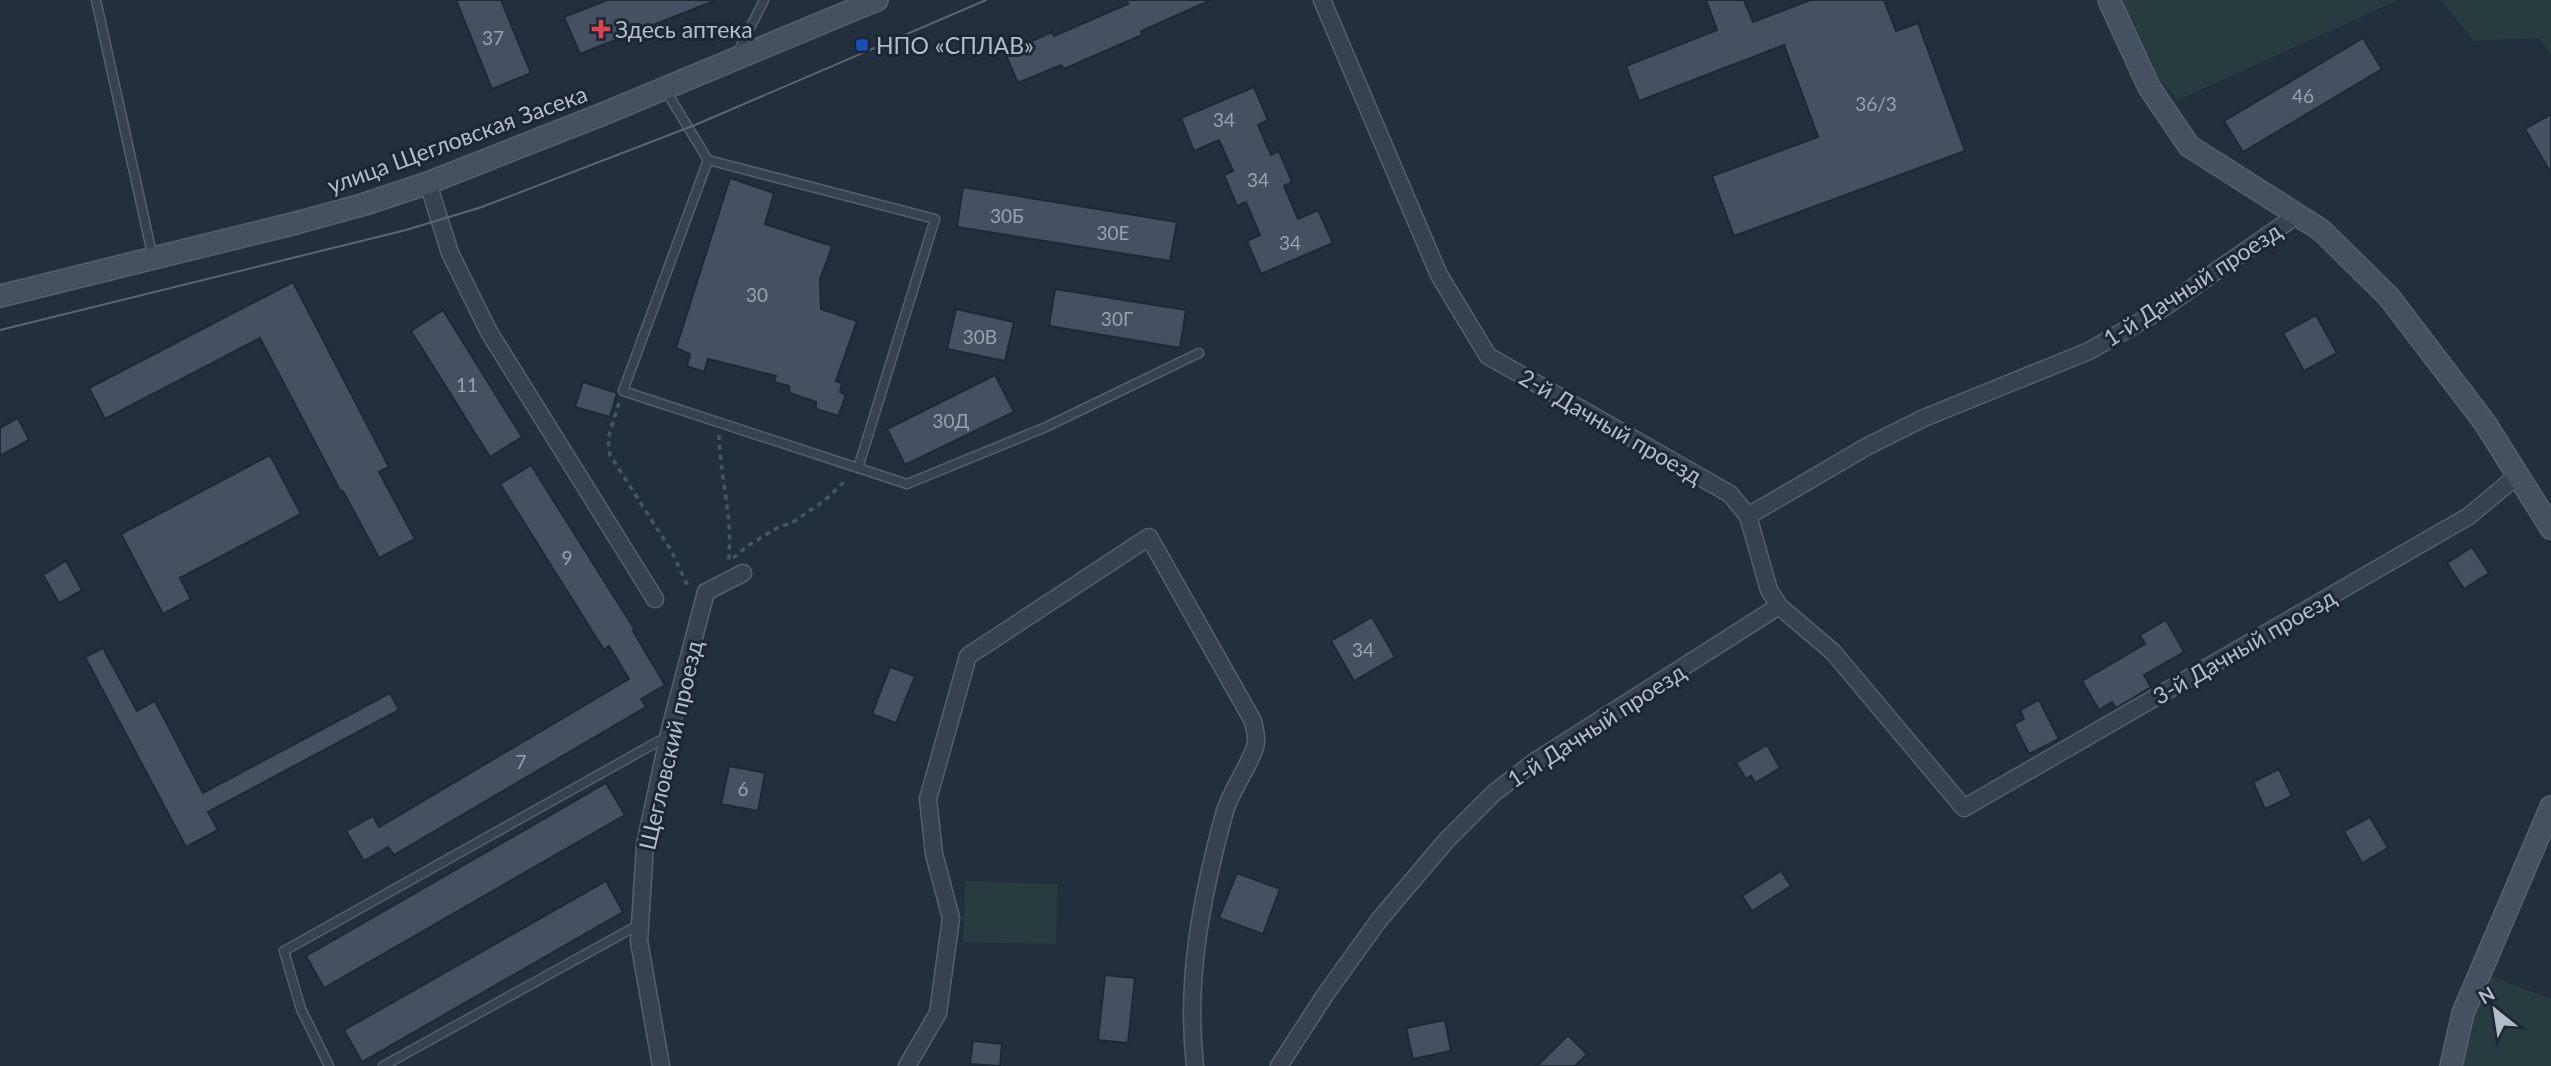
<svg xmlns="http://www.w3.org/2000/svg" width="2551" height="1066" font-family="Lato,sans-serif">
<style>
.green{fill:#263c3f}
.building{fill:#455162;stroke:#1f2835;stroke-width:2}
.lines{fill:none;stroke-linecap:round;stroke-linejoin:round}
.lane-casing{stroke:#565f6c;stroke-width:11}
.street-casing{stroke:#565f6c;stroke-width:19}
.secondary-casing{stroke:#565f6c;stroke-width:24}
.path{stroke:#44595c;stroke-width:3.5;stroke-dasharray:5 5;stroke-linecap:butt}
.lane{stroke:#38414e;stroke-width:8}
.street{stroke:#38414e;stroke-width:16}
.secondary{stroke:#465061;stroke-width:21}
.tram{stroke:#5a6575;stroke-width:2}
.health-dot{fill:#e0444e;stroke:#1d2633;stroke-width:2.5}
.transit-dot{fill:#1a4fb4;stroke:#1d2633;stroke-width:2.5}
.labels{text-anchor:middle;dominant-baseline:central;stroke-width:6;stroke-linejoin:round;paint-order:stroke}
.number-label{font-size:19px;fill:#98a1af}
.poi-label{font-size:23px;fill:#b4bcc9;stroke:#1d2633;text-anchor:start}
.street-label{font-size:23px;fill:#b4bcc9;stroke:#1d2633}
</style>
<rect width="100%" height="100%" fill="#242f3e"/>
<g class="green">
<path d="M2122 0H2398L2178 100 2158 78Z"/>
<path d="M2440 0H2551V56L2539 38 2474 41Z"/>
<path d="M965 881 1058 884 1056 944 963 942Z"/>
<path d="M2491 976 2551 999V1066H2463L2474 1016Z"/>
</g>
<g class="building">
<path d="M456 0H501L531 73 492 89Z"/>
<path d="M607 0H714V1L580 54 564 17Z"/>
<path d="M1127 0H1211L1141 31 1142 35 1064 69 1061 65 1018 83 1005 53 1052 32 1054 36 1128 4Z"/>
<path d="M1706 0H1744L1753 22 1810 0H1884L1896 31 1918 23 1965 151 1734 236 1712 176 1818 137 1784 45 1639 101 1626 66 1717 30Z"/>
<path d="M2363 38 2382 69 2243 152 2224 121Z"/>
<path d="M1254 87 1268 120 1258 125 1271 155 1279 151 1292 182 1284 186 1298 219 1318 210 1333 243 1261 274 1247 241 1260 235 1246 202 1237 206 1224 175 1233 171 1219 140 1194 151 1181 118Z"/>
<path d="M2551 114V173L2525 129Z"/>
<path d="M730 178 774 193 765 224 832 246 820 280 821 309 857 321 836 381 842 383 840 392 846 395 838 416 816 409V402L790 393 789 386 774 382 776 376 708 359 704 372 687 366 690 354 676 348Z"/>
<path d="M963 187 1177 222 1170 261 957 227Z"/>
<path d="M293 282 389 467 379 472 415 539 379 558 343 491 341 492 260 338 105 419 89 388Z"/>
<path d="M1055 289 1186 310 1180 348 1049 326Z"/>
<path d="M956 309 1014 322 1005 361 947 349Z"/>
<path d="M443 310 522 437 490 457 411 331Z"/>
<path d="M2316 315 2337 353 2304 371 2283 333Z"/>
<path d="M995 375 1014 412 905 465 887 429Z"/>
<path d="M583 382 617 393 610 417 575 407Z"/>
<path d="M18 418 29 440 0 456V428Z"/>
<path d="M270 455 301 514 180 578 191 599 163 614 121 534Z"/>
<path d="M531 465 635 630 633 631 665 685 641 699 646 707 394 855 388 847 364 861 346 831 373 816 379 827 629 679 609 646 604 650 500 484Z"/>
<path d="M2472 547 2489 573 2464 589 2447 563Z"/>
<path d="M66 561 82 590 59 603 43 575Z"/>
<path d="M1372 617 1395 657 1354 681 1331 641Z"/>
<path d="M2166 620 2184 652 2144 675 2151 687 2116 708 2112 702 2099 710 2082 681 2145 644 2140 635Z"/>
<path d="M103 648 137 711 155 701 203 793 390 693 399 710 208 812 218 830 186 847 85 657Z"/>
<path d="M890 667 915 676 896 723 872 714Z"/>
<path d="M2039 700 2059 739 2029 754 2014 724 2024 719 2020 710Z"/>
<path d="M1767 745 1780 768 1755 783 1751 776 1746 779 1736 763Z"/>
<path d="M729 766 765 773 758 811 721 804Z"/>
<path d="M2279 769 2292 796 2265 809 2253 782Z"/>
<path d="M606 783 625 815 324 988 306 956Z"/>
<path d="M2370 817 2388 848 2362 863 2344 831Z"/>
<path d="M1781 871 1791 886 1752 911 1742 896Z"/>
<path d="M1237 873 1280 889 1263 934 1219 918Z"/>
<path d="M606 881 623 912 362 1062 344 1030Z"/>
<path d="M1105 975 1135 978 1128 1043 1098 1040Z"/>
<path d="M1445 1020 1451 1051 1413 1059 1406 1028Z"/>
<path d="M1568 1035 1587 1054 1575 1066H1537Z"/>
<path d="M973 1041 1002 1044 1000 1066 970 1064Z"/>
</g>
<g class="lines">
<defs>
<g id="lane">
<path d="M96 0 153 258"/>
<path d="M737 54 764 0"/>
<path d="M666 91 708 160 623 391 858 468 935 219 708 160"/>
<path d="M858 468 907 484 1046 427 1199 353"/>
<path d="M329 1066 301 1009 284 951 666 737"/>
<path d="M383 1066 640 924"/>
</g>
<g id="street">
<path d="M1322 0 1439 275 1488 356 1730 494 1748 516 1769 590 1779 606 1833 652 1964 808 2469 516 2518 475"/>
<path d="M428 183 450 253 489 332 655 599"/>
<path d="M1748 516 1866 447 1924 418 2089 351 2159 311 2297 215"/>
<path d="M661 1066 639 941 645 845 670 729 706 592 743 573"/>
<path d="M907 1066 938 1013 951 918 934 854 928 799 968 656 1149 537 1253 721C1254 727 1257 736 1256 742 1255 757 1230 792 1225 811 1202 895 1185 979 1195 1066"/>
<path d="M1279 1066 1325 995 1379 920 1446 841 1494 793 1534 762 1779 606"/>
</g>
<g id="secondary">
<path d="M2109 0 2149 87 2189 146 2321 230 2389 297 2485 423 2551 528"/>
<path d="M0 296 296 223 365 204 428 183 603 114 877 0"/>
<path d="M2451 1066 2463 1013 2551 807"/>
</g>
</defs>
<use href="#lane" class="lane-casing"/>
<use href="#street" class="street-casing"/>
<use href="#secondary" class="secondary-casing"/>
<g class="path">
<path d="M619 403 608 439 610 455 672 552 689 589"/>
<path d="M719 435C720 477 734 521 728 563"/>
<path d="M733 558 749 545 777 528 793 522 824 501 847 479"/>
</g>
<use href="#lane" class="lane"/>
<use href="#street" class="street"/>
<use href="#secondary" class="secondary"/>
<path class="tram" d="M0 330 406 230 482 207 695 125 986 0"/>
</g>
<path class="health-dot" d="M597.5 18.5h7v7h7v7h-7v7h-7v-7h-7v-7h7z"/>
<rect class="transit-dot" x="855" y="38" width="14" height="14" rx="3.5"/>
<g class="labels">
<g class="number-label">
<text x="493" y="37">37</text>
<text x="2303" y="95">46</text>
<text x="1876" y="103">36/3</text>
<text x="1224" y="119">34</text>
<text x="1258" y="179">34</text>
<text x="1007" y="215">30Б</text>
<text x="1113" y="232">30Е</text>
<text x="1290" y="242">34</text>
<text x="757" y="294">30</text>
<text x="1117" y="318">30Г</text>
<text x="980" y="336">30В</text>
<text x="467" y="384">11</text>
<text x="951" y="420">30Д</text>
<text x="567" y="557">9</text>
<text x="1363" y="649">34</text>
<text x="521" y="761">7</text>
<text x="743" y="788">6</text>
</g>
<g class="poi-label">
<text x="615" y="29">Здесь аптека</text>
<text x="876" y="45">НПО «СПЛАВ»</text>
</g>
<g class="street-label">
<text transform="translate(457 139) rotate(-20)">улица Щегловская Засека</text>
<text transform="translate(2192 284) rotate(-33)">1-й Дачный проезд</text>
<text transform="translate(1611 426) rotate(30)">2-й Дачный проезд</text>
<text transform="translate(2244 646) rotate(-30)">3-й Дачный проезд</text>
<text transform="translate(1596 725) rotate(-33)">1-й Дачный проезд</text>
<text transform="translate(670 745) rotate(-77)">Щегловский проезд</text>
</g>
</g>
<g transform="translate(2495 1010) rotate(330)" stroke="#1d2633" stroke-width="5" paint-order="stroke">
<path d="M0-5L12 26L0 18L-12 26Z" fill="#b4bcc9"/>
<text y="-10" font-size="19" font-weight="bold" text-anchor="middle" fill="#b4bcc9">N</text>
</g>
</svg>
